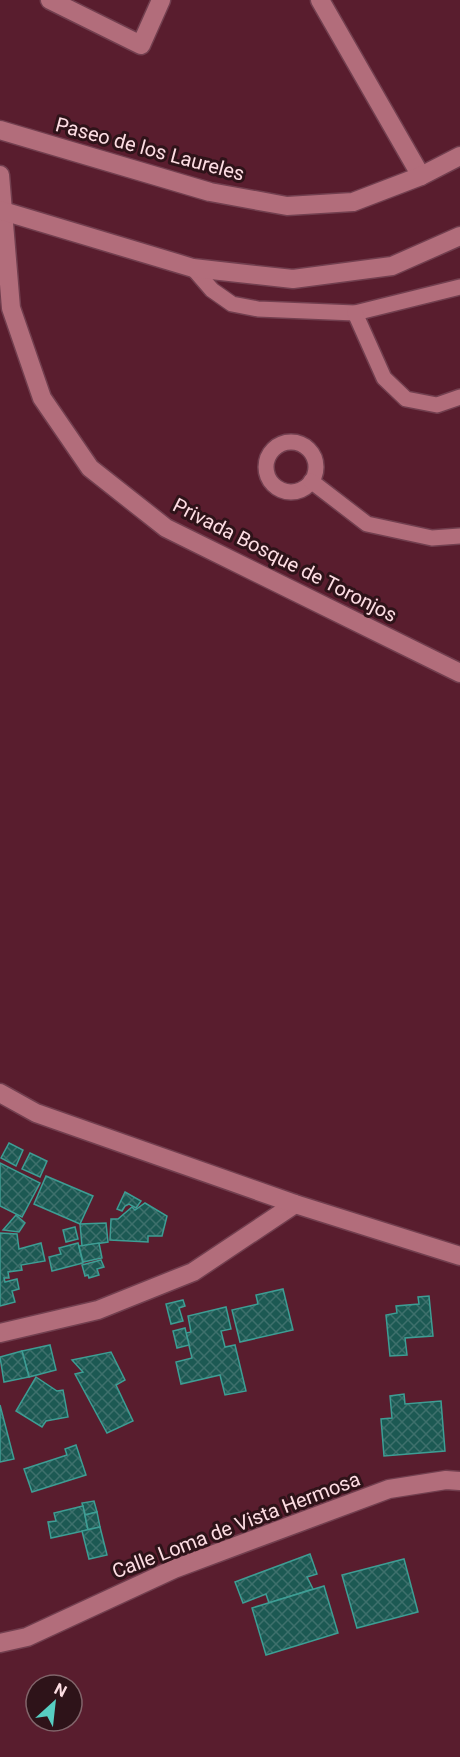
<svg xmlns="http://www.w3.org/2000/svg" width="460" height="1757" font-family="Roboto,sans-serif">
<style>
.building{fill:url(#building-cross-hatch);stroke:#3e9d94;stroke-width:1.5}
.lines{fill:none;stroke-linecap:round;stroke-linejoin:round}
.lane-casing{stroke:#723f4f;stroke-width:18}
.street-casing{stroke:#723f4f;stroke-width:21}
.secondary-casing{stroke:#723f4f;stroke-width:21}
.lane{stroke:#b26d7b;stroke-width:15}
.street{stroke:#b26d7b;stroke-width:18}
.secondary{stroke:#b26d7b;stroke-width:18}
.labels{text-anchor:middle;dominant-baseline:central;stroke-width:6;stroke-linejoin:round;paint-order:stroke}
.street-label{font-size:20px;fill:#fddde3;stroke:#2e1319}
</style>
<defs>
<pattern id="building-cross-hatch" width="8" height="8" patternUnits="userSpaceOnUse" patternTransform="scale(1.5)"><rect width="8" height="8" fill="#1c5953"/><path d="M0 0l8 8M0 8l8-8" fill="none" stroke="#3e706c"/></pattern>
</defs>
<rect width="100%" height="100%" fill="#591d2e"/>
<g class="building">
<path d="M9 1143 23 1150 16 1166 1 1158Z"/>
<path d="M30 1153 47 1161 40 1177 22 1169Z"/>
<path d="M0 1163 40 1183 22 1217 0 1206Z"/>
<path d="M46 1176 93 1196 80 1224 34 1204Z"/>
<path d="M125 1192 141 1201 136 1208 129 1204 125 1206 122 1211 117 1209Z"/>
<path d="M145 1203 167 1216 162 1236H148V1242L110 1240 111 1219H118L132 1207 135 1210Z"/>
<path d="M16 1215 25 1223 19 1232 3 1230Z"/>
<path d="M106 1223 108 1242 82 1246 80 1224Z"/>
<path d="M75 1227 78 1239 66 1242 63 1230Z"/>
<path d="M0 1233 17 1234 19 1249 41 1243 45 1261 21 1265 22 1270 8 1272 9 1278H4L5 1282 17 1279 19 1289 12 1291 15 1302 0 1306Z"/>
<path d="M78 1243 83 1263 52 1271 49 1257 61 1254 59 1248Z"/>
<path d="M99 1243 102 1258 83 1262 79 1246Z"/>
<path d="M101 1260 104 1267 97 1269 99 1275 89 1278 88 1275 85 1276 82 1265Z"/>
<path d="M283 1289 293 1330 240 1342 232 1310 258 1304 256 1295Z"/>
<path d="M429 1296 433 1336 405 1338 407 1355 390 1356 386 1315 397 1313 396 1306 419 1304 418 1297Z"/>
<path d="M183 1300 185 1306 179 1308 183 1321 171 1324 166 1304Z"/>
<path d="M226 1307 231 1329 221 1331 225 1347 235 1345 246 1391 225 1395 220 1375 181 1384 176 1362 192 1358 186 1333 191 1332 188 1316Z"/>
<path d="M185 1328 189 1345 177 1348 173 1331Z"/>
<path d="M50 1345 56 1370 29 1377 22 1351Z"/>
<path d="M22 1351 29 1377 4 1382 0 1357Z"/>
<path d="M111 1352 125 1380 116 1385 133 1421 107 1433 75 1374 83 1372 72 1360Z"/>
<path d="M36 1377 57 1391 63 1390 68 1417 46 1421 42 1427 16 1411Z"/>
<path d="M404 1394 405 1404 441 1401 445 1451 384 1456 381 1419 392 1418 390 1396Z"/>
<path d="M0 1405 14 1459 0 1462Z"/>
<path d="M76 1445 86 1475 32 1492 24 1469 67 1455 65 1449Z"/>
<path d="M94 1501 97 1512 85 1515 82 1503Z"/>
<path d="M83 1506 88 1530 51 1538 48 1522 56 1521 54 1513Z"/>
<path d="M97 1512 100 1527 88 1530 85 1515Z"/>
<path d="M100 1527 107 1555 89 1559 82 1531Z"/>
<path d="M310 1554 317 1574 307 1577 313 1589 269 1603 266 1594 243 1603 235 1582Z"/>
<path d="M404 1559 418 1612 357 1628 342 1575Z"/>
<path d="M324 1586 338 1633 266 1655 252 1608Z"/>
</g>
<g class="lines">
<defs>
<g id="lane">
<path d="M193 268 212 290 232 304 258 309 355 313 460 287"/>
<path d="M355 313 384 378 406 399 437 405 460 397"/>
<circle cx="291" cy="467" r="25"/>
<path d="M311 481 367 524 432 538 460 536"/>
</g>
<g id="street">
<path d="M50 0 141 45 161 0"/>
<path d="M320 0 421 176"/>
<path d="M0 175 11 308 42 398 90 468 166 528 460 673"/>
<path d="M0 1333 98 1310 193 1272 295 1204"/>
</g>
<g id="secondary">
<path d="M0 130 210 192 287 206 353 202 421 176 460 156"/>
<path d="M0 210 193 268 293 279 392 266 460 236"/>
<path d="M0 1093 36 1113 295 1204 460 1256"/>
<path d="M0 1643 27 1637 174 1569 389 1489 446 1480 460 1481"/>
</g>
</defs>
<use href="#lane" class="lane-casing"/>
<use href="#street" class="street-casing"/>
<use href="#secondary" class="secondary-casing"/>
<use href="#lane" class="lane"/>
<use href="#street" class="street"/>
<use href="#secondary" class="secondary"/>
</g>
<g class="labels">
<g class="street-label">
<text transform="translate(150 149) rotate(15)">Paseo de los Laureles</text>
<text transform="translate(285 560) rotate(27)">Privada Bosque de Toronjos</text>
<text transform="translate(236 1525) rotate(-21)">Calle Loma de Vista Hermosa</text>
</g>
</g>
<g transform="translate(54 1703) rotate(27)"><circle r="28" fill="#2e1319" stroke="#81646a" stroke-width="1.5"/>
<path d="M0-4.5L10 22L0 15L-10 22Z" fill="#57cec2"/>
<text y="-9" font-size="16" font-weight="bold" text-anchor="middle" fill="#fddde3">N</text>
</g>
</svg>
